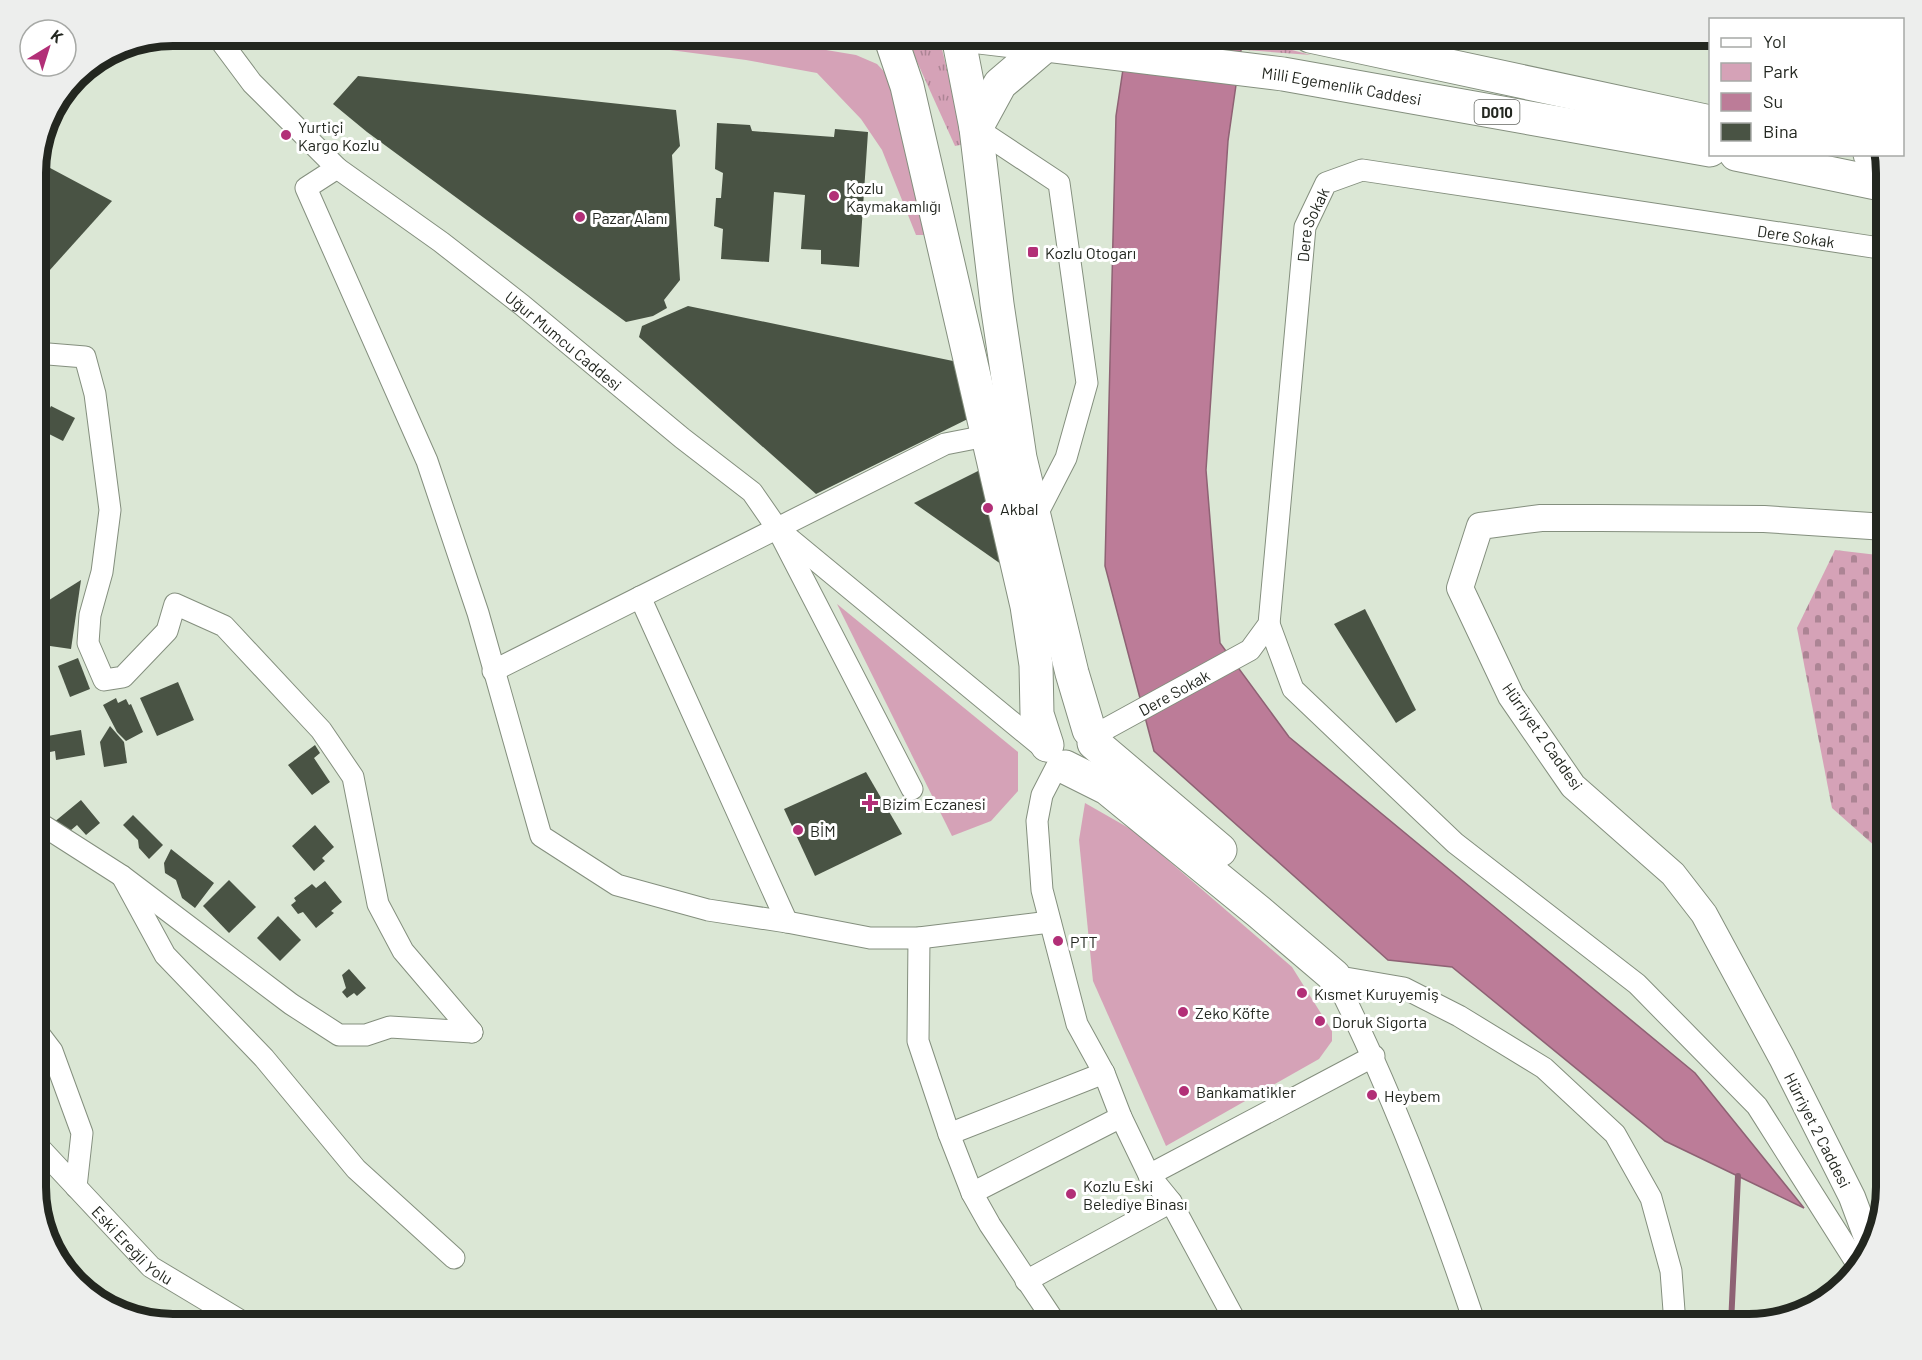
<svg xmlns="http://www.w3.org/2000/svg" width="1922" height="1360" font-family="Barlow,sans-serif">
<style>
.grass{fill:url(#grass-tufts)}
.cemetery{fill:url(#cemetery-stones)}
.park{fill:#d5a2b7}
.water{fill:#bc7c98;stroke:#8e6274;stroke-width:1.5}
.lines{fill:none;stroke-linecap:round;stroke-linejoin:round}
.stream{stroke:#8e6274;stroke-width:6}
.building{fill:#495344}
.minor-casing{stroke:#848f7e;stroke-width:23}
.tertiary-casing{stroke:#848f7e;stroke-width:28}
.trunk-casing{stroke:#848f7e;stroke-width:35}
.minor{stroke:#fff;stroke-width:21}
.tertiary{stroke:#fff;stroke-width:26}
.trunk{stroke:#fff;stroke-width:33}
.poi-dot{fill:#b22f77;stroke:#fff;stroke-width:2}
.labels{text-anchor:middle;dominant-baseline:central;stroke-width:6;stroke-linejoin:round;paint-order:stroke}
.shield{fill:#fff;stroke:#656863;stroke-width:1.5}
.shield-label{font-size:15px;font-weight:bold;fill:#232720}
.street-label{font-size:16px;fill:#232720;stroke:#fff}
.poi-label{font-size:16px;fill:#232720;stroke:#fff;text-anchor:start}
.rim{fill:none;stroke:#232720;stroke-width:8}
</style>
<defs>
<pattern id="grass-tufts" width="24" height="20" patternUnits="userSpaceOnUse" patternTransform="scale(1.5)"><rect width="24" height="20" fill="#d5a2b7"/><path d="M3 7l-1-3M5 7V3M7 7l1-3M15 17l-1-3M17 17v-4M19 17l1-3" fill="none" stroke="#ac8494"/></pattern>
<pattern id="cemetery-stones" width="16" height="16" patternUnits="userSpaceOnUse" patternTransform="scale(1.5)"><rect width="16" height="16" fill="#d5a2b7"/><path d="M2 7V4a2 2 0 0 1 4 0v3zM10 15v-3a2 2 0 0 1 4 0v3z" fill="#ac8494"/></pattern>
</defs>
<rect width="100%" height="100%" fill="#dbe7d5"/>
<g class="grass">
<path d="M1060 36H1238L1311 55Z"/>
<path d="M909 44 941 45 965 144 955 146Z"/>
</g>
<path class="cemetery" d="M1835 550 1886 556V856L1832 808 1797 628Z"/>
<g class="park">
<path d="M564 36H743L856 55 877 64 892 80 930 235H916L882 150 861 119 817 73 746 60Z"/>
<path d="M837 604 1018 752V791L991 821 952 836Z"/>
<path d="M1085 803 1134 831 1292 967 1332 1031V1041L1319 1059 1166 1146 1093 981 1079 840Z"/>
</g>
<path class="water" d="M1128 36H1243L1228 141 1206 470 1220 643 1289 737 1695 1073 1804 1208 1665 1141 1452 967 1388 960 1154 751 1105 566 1116 116Z"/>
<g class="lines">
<path class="stream" d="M1731 1324 1738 1176"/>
</g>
<g class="building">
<path d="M358 76 676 110 680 146 672 155 680 280 664 300 667 308 653 316 626 322 367 132 333 104Z"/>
<path d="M717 123 750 125 752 131 834 137 835 129 868 132 859 267 821 264V250L801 249 805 195 774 192 769 262 721 259 723 229 714 226 716 198H721L723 173 715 169Z"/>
<path d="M37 161 112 201 40 281 36 279Z"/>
<path d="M688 306 977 366 988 409 816 494 639 337 642 326Z"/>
<path d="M51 406 75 418 63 441 39 429Z"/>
<path d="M1004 458 1035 588 914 503Z"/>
<path d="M81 580 71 649 36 644 38 607Z"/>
<path d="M1365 609 1416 710 1396 723 1334 624Z"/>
<path d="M78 658 90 689 70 697 58 666Z"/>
<path d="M178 682 194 720 157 736 140 698Z"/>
<path d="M116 698 118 703 126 699 129 705 131 704 143 732 126 741 117 732 103 705Z"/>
<path d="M110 726 124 742 127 763 104 767 100 742Z"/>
<path d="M81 730 85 755 56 760 55 751 45 753 42 737Z"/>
<path d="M315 745 320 753 314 758 330 782 312 795 288 765Z"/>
<path d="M866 772 902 834 815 876 784 809Z"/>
<path d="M81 800 100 823 86 835 77 825 64 836 53 823Z"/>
<path d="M133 815 163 845 149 859 139 848 138 840 123 825Z"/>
<path d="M315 825 334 847 322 858 325 861 314 871 292 846Z"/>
<path d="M171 849 214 883 195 908 182 898 176 880 165 873 164 863Z"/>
<path d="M229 880 256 907 229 933 203 906Z"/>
<path d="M325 881 342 902 331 911 334 913 316 928 303 912 298 914 291 905 296 901 294 898 312 884 316 888Z"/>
<path d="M278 916 301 940 280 961 257 938Z"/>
<path d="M349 969 366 988 357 996 354 993 347 998 342 992 346 988 342 975Z"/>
</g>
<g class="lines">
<defs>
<g id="minor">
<path d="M217 36 252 83 337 168 306 188 427 461 478 613 541 836 617 885 708 910 787 922 870 938H919L1050 922"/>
<path d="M976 128 1059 183 1087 383 1066 458 1034 520"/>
<path id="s1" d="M337 168 441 242 522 305 682 438 752 492 777 528 912 789"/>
<path d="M36 353 85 357 95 394 110 510 102 572 90 615 88 643 104 680 123 677 167 631 175 604 224 626 321 730 353 777 378 904 403 951 472 1032"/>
<path d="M784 534 1047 751"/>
<path d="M640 597 787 922"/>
<path d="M1269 624 1293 689 1455 843 1637 984 1757 1106 1859 1267"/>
<path d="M493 671 945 444 986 436"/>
<path id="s2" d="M1093 736 1250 650 1269 624 1305 227 1326 183 1362 170 1886 249"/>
<path d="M1058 764 1042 795 1037 821 1042 890 1077 1024 1104 1073 1121 1117 1149 1175 1171 1202 1237 1324"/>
<path d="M36 821 122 876 291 1004 339 1035H366L390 1027 472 1032"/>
<path d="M122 876 165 955 264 1058 356 1169 454 1258"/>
<path d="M919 938 918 1041 949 1134 972 1193 990 1225 1056 1324"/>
<path d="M1334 976 1404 988 1459 1016 1544 1068 1615 1134 1651 1198 1671 1271 1675 1324"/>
<path d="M1334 976C1391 1090 1435 1204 1475 1324"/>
<path d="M36 1030 52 1051 82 1133 76 1187"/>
<path d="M949 1134 1104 1073"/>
<path id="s3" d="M36 1144 151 1267 246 1324"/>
<path d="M1149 1175 1374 1056"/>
<path d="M972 1193 1121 1117"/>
<path d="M1026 1281 1171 1202"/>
</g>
<path id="tertiary" d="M1868 1240 1852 1197 1782 1058 1704 914 1673 874 1573 786 1511 696 1460 588 1480 526 1541 518H1600L1764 519 1886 527"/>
<g id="trunk">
<path d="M890 36 907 86 1027 606 1036 665 1037 714 1047 745"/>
<path d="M958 36 976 128 997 304 1020 458 1072 673 1089 730"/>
<path id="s4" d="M971 36 1283 74 1710 150"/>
<path d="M1310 36 1710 122"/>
<path d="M976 128 1000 84 1046 45"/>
<path d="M1736 154 1886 185"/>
<path d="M1870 154 1882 157"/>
<path d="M1094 743 1220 850"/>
<path d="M1065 767 1107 788 1259 912 1334 976"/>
</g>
</defs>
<use href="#minor" class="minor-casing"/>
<use href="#tertiary" class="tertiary-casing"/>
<use href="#trunk" class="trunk-casing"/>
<use href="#minor" class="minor"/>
<use href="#tertiary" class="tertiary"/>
<use href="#trunk" class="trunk"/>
</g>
<g class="poi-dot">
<circle cx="286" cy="135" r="6"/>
<circle cx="834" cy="196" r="6"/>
<circle cx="580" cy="217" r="6"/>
<rect x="1027" y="246" width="12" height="12" rx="3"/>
<circle cx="988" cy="508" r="6"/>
<path d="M867 794h6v6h6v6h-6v6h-6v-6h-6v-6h6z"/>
<circle cx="798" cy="830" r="6"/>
<circle cx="1058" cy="941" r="6"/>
<circle cx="1302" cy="993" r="6"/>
<circle cx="1183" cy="1012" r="6"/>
<circle cx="1320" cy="1021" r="6"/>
<circle cx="1184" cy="1091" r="6"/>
<circle cx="1372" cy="1095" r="6"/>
<circle cx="1071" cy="1194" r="6"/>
</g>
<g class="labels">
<rect class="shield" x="1474.5" y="100" width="45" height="24" rx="4.5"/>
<g class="shield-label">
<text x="1497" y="112">D010</text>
</g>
<g class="street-label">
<text stroke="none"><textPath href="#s4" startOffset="374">Milli Egemenlik Caddesi</textPath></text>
<text stroke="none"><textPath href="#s2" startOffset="614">Dere Sokak</textPath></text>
<text stroke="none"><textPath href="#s2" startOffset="1136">Dere Sokak</textPath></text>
<text stroke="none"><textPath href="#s1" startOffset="285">Uğur Mumcu Caddesi</textPath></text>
<text stroke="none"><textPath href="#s2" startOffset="92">Dere Sokak</textPath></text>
<text transform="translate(1543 736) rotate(55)">Hürriyet 2 Caddesi</text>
<text transform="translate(1818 1130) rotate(63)">Hürriyet 2 Caddesi</text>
<text stroke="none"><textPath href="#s3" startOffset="140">Eski Ereğli Yolu</textPath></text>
</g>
<g class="poi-label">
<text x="298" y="126">Yurtiçi<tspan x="298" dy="18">Kargo Kozlu</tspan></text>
<text x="846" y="187">Kozlu<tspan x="846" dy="18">Kaymakamlığı</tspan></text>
<text x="592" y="217">Pazar Alanı</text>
<text x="1045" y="252">Kozlu Otogarı</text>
<text x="1000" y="508">Akbal</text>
<text x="882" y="803">Bizim Eczanesi</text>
<text x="810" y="830">BİM</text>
<text x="1070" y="941">PTT</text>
<text x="1314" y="993">Kısmet Kuruyemiş</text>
<text x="1195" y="1012">Zeko Köfte</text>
<text x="1332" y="1021">Doruk Sigorta</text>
<text x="1196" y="1091">Bankamatikler</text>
<text x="1384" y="1095">Heybem</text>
<text x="1083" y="1185">Kozlu Eski<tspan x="1083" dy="18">Belediye Binası</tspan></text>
</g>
</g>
<path d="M0 0H1922V1360H0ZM173 46H1749A127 127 0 0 1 1876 173V1187A127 127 0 0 1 1749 1314H173A127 127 0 0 1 46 1187V173A127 127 0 0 1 173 46Z" fill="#edeeed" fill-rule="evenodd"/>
<path class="rim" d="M173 46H1749A127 127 0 0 1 1876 173V1187A127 127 0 0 1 1749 1314H173A127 127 0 0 1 46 1187V173A127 127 0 0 1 173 46Z"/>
<rect x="1709" y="18" width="195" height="138" fill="#ffffff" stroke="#a7a9a6" stroke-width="1.5"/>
<rect x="1721" y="38" width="30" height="9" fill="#ffffff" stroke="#a7a9a6" stroke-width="1.5"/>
<text x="1763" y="48" font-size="18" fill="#232720">Yol</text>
<rect x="1721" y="63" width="30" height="18" fill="#d5a2b7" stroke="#a7a9a6" stroke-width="1.5"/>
<text x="1763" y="78" font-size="18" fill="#232720">Park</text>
<rect x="1721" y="93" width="30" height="18" fill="#bc7c98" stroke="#a7a9a6" stroke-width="1.5"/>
<text x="1763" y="108" font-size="18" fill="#232720">Su</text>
<rect x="1721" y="123" width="30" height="18" fill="#495344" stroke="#a7a9a6" stroke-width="1.5"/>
<text x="1763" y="138" font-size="18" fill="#232720">Bina</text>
<g transform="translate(48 48) rotate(38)"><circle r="28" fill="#ffffff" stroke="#a7a9a6" stroke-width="1.5"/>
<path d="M0-4.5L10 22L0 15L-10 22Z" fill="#b22f77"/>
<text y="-9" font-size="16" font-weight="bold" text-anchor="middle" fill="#232720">K</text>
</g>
</svg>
